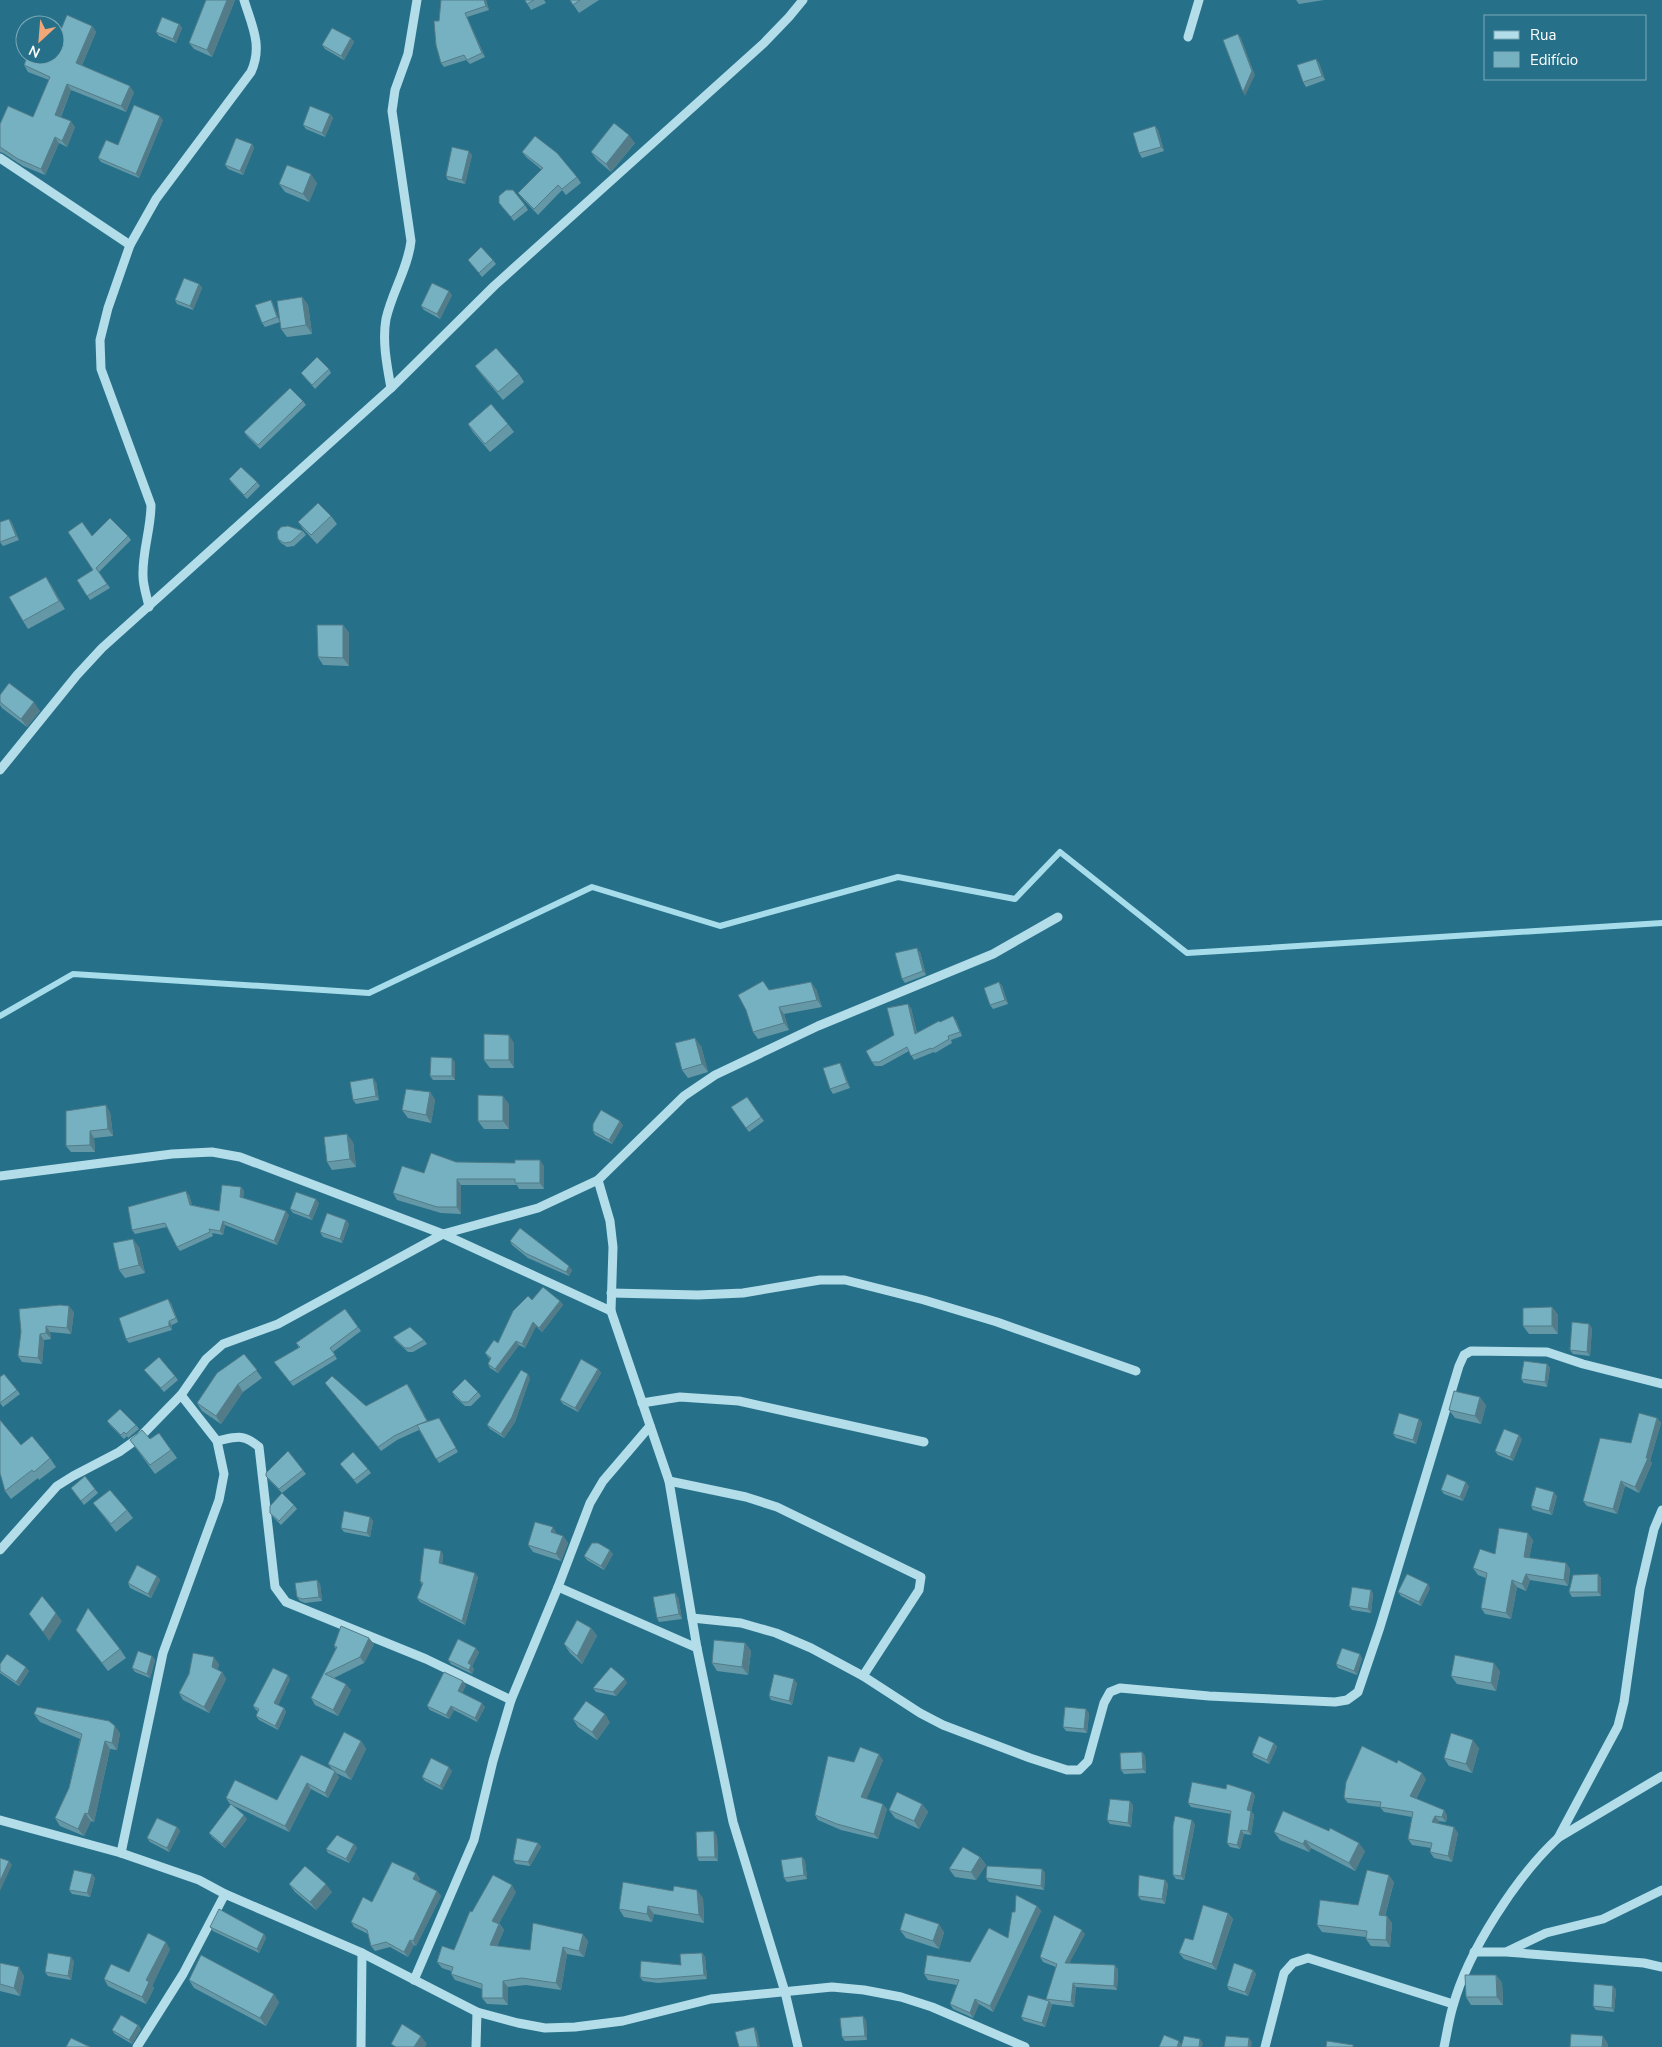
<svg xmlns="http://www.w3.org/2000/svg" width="1662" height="2047" font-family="'Nunito Sans',sans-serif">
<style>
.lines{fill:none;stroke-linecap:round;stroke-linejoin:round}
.stream{stroke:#a7dcea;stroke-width:6}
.minor{stroke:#b3dde9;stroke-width:9}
.wall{fill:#6598a7}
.shaded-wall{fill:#537c88}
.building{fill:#76b1c2;stroke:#537c88}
</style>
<rect width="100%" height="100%" fill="#267189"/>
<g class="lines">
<path class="stream" d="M0 1016 73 974 369 993 592 887 720 926 898 877 1015 899 1060 852 1187 953 1662 923"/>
<g class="minor">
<path d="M1188 37 1199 0"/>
<path d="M0 158 130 245"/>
<path d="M391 388C387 366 382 341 386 319 392 292 408 268 411 241L392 111 395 90 408 54 417 0"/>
<path d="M149 607C147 597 143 586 143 576 142 552 151 529 151 505L101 369 100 340 108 308 130 245 156 199 251 72C263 46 252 26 244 0"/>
<path d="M0 770 77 675 102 648 391 388 494 286 764 43 789 17 803 0"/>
<path d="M0 1176 172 1154 212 1152 240 1157 443 1234 611 1311"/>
<path d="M598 1180 610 1221 613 1247 611 1311 669 1481 697 1648 733 1822 785 1992 798 2047"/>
<path d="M611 1293 698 1295 743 1293 820 1280H845L924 1300 997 1322 1136 1371"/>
<path d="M642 1403 680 1397 739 1401 924 1442"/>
<path d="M217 1441C236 1437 243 1433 259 1447L275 1587 286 1602 426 1659 511 1700"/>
<path d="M669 1481 746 1497 777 1507 921 1577 919 1590 863 1676"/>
<path d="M0 1550 57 1486 73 1476 119 1452 140 1437 181 1395 206 1359 223 1344 278 1324 443 1234 538 1208 598 1180 684 1096 715 1075 818 1026 993 954 1058 917"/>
<path d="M558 1587 697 1648"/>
<path d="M692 1618 741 1623 776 1633 811 1648 863 1676 920 1713 943 1725 1030 1758 1067 1770H1079L1088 1761 1104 1703 1110 1692 1120 1688 1209 1696 1335 1702 1347 1700 1358 1692 1380 1627 1459 1366 1464 1355 1471 1351 1547 1352 1583 1364 1662 1384"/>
<path d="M0 1820 121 1853 199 1880 225 1894 362 1953 477 2012 518 2023 545 2028 575 2027 623 2021 711 1999 832 1987 864 1990 901 1997 932 2007 1025 2047"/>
<path d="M1558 1838 1618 1726 1624 1702 1640 1589 1654 1529 1662 1510"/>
<path d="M121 1853 163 1653 219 1500 224 1474 217 1441 181 1395"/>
<path d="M1508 1951 1546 1933 1603 1919 1662 1890"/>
<path d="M1474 1952H1506L1644 1963 1662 1967"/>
<path d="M414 1980 474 1840 493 1761 511 1700 558 1587 590 1503 603 1481 650 1426"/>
<path d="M137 2047 183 1974 225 1894"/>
<path d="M361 2047 362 1953"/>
<path d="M476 2047 477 2012"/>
<path d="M1265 2047 1284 1973 1293 1963 1308 1958 1453 2004"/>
<path d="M1444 2047C1447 2033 1449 2019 1453 2006 1468 1951 1517 1876 1558 1838L1662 1776"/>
</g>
</g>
<g class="wall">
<path d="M206 0H235L212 57 194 49 189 43Z"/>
<path d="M486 0 489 10 467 17 485 57 470 64 466 60 444 67 441 63 439 21Z"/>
<path d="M525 0H544L546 3 531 10Z"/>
<path d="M570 0H599L579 13Z"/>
<path d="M1296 0H1324L1299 4Z"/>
<path d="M179 24 182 28 176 43 159 36 156 32Z"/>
<path d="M92 26 96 32 82 65 134 92 126 112 71 90 61 117 75 127 67 147 59 143 45 175 23 166 3 153 0 152V124L33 117 49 80 28 72 24 65 50 58Z"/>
<path d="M351 38 354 42 344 60 325 49 322 45Z"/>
<path d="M1316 59 1319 63 1325 80 1306 87 1303 82Z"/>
<path d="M330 114 333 118 325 137 306 129 303 125Z"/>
<path d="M163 120 139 178 101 162 98 158 118 145Z"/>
<path d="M1155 126 1158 130 1164 151 1142 158 1139 153Z"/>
<path d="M635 143 611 172 597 160 591 152Z"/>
<path d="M252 144 254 148 243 175 228 169 225 165Z"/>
<path d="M522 152 577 177 581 183 566 195 562 190 538 215 522 198 518 193 542 170 526 157Z"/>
<path d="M472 155 465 184 448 180 446 176Z"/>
<path d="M317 183 309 202 285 192 279 184Z"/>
<path d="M525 205 528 210 514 221 502 207Z"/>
<path d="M468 260H493L496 264 482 277Z"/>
<path d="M199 284 202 288 193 310 177 304 175 300Z"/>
<path d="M452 295 440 319 424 310 421 306Z"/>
<path d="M302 297 308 305 312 334 287 337 281 329Z"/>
<path d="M271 300 273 304 280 322 265 327 262 323Z"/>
<path d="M475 366 519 374 524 382 503 400 481 374Z"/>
<path d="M329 369 331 373 315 389 301 373Z"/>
<path d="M303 401 306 405 260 449 247 436 244 432Z"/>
<path d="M468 424H508L514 432 490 452 473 432Z"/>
<path d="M229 479 257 482 260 486 247 499 232 483Z"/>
<path d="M331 516 337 524 317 544 304 530 298 522Z"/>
<path d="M9 519 12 523 19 540 3 546 0 542Z"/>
<path d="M303 531 306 535 294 546 287 547 281 543 278 539Z"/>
<path d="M92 536H128L131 540 99 572 110 588 90 600 77 580 93 570Z"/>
<path d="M46 577 51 585 65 609 28 629 23 621Z"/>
<path d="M343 625 349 633V666L323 665 318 657Z"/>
<path d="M0 695 40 711 27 727 2 708 0 705Z"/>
<path d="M920 952 926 975 905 983 902 979Z"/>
<path d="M999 982 1002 986 1008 1004 993 1009 990 1005Z"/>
<path d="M816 989 822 1007 784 1014 789 1030 758 1039 753 1032 770 990Z"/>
<path d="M911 1008 917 1033 940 1022 956 1020 962 1036 951 1040 952 1043 935 1053 934 1052 914 1060 909 1051 882 1066H875L872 1062 894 1035Z"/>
<path d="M514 1043V1068H490L484 1060Z"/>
<path d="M701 1046 708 1072 688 1078 682 1070Z"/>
<path d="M455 1062V1080H433L430 1076Z"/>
<path d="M840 1063 842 1067 850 1088 833 1094 830 1089Z"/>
<path d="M376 1082 379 1100 356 1104 353 1100Z"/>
<path d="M430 1092 435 1100 431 1123 408 1118 402 1110Z"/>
<path d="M747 1097 764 1121 749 1132 731 1107Z"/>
<path d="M509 1104V1129H484L478 1121Z"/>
<path d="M110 1112 113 1136 94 1138 95 1152H71L66 1146Z"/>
<path d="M623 1125 612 1144 595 1135 593 1131Z"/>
<path d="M353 1142 356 1167 332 1170 327 1162Z"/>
<path d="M456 1162 544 1166V1189H519L517 1185H461V1214L441 1213 397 1200 393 1193 424 1173Z"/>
<path d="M241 1187 244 1191 243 1198 289 1215 277 1245 225 1225 223 1235 212 1233 213 1236 180 1251 177 1247 167 1227 135 1234 132 1230 189 1195 192 1205 219 1211Z"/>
<path d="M319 1203 312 1220 293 1213 290 1209Z"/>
<path d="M346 1220 349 1224 342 1243 323 1237 320 1232Z"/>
<path d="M510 1241 572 1270 569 1276 528 1258 512 1245Z"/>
<path d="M139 1247 145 1273 125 1278 119 1270Z"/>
<path d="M532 1300 560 1301 563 1305 542 1332 536 1326 525 1348 519 1345 498 1373 490 1368 488 1364 490 1359 488 1357 485 1353 498 1343Z"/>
<path d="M171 1303 178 1322 172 1325V1330L129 1343 126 1339Z"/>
<path d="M1552 1307 1558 1315V1334H1529L1523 1326Z"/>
<path d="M345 1309 361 1331 333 1352 337 1359 293 1386 274 1362 299 1348 296 1343Z"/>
<path d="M74 1312 71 1334 50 1332 51 1339 44 1340 42 1364 22 1362 18 1356 21 1332Z"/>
<path d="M1592 1328 1590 1356 1573 1354 1570 1350Z"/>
<path d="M393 1337 424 1340 427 1344 413 1352H408L396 1341Z"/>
<path d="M244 1354 262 1378 243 1392 221 1424 202 1411 197 1403Z"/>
<path d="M1547 1364 1550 1368 1547 1387 1524 1383 1521 1379Z"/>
<path d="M598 1369 601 1373 578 1412 563 1404 560 1400Z"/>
<path d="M144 1370 175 1376 178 1380 164 1392Z"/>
<path d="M530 1378 515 1422 504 1438 490 1429 487 1425Z"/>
<path d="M325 1383 366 1406 410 1388 428 1422 439 1418 458 1452 439 1463 419 1430 397 1440 381 1451Z"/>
<path d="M17 1390 20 1394 3 1407 0 1403Z"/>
<path d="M452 1392H478L481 1396 471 1406H465L455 1397Z"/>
<path d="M1486 1405 1481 1424 1455 1418 1449 1410Z"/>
<path d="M1657 1418 1661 1423 1650 1461 1652 1463 1639 1493 1625 1486 1617 1514 1587 1506 1583 1501 1631 1443Z"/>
<path d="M1419 1419 1422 1423 1416 1444 1396 1438 1393 1434Z"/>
<path d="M107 1421 136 1425 139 1429 128 1438 127 1436 124 1439 110 1425Z"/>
<path d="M159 1433 177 1458 155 1474 130 1440 150 1439Z"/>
<path d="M1522 1439 1513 1461 1498 1455 1495 1451Z"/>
<path d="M21 1445 50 1458 56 1467 39 1480 38 1478 11 1499 5 1491Z"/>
<path d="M340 1464 368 1469 371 1473 357 1484Z"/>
<path d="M303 1470 306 1474 282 1493 269 1480 266 1476Z"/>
<path d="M1469 1486 1463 1501 1444 1494 1441 1490Z"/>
<path d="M95 1489 98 1493 84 1505 74 1492Z"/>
<path d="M1557 1496 1552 1515 1533 1510 1531 1506Z"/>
<path d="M93 1503 127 1510 133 1518 116 1532Z"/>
<path d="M294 1505 297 1509 281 1525 273 1517 270 1513Z"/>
<path d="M370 1517 373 1521 370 1537 344 1532 341 1528Z"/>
<path d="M557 1534 563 1536 568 1543 561 1561 533 1552 528 1545Z"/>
<path d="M1533 1540 1529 1558 1566 1563 1570 1569 1568 1586 1530 1580 1526 1591 1517 1587 1511 1619 1485 1614 1481 1608 1486 1578 1478 1575 1473 1568 1495 1554Z"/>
<path d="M441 1551 443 1555 442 1564 478 1577 465 1625 420 1602 417 1598 422 1585 420 1581Z"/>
<path d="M613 1554 604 1570 587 1560 584 1556Z"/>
<path d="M1598 1574 1601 1578V1596L1572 1597 1569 1592Z"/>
<path d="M157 1576 160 1580 151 1598 130 1588 128 1583Z"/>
<path d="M317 1580 320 1584 322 1601 305 1603 300 1601 297 1597Z"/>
<path d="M1430 1588 1421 1606 1401 1596 1398 1592Z"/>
<path d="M1371 1590 1373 1594 1371 1613 1352 1610 1349 1606Z"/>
<path d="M678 1597 682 1619 659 1622 657 1618Z"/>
<path d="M591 1628 597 1636 582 1664 570 1653 564 1644Z"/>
<path d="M76 1630 120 1649 126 1658 108 1671Z"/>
<path d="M745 1643 751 1651 748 1675 717 1671 712 1663Z"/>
<path d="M374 1644 364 1663 334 1678 351 1690 338 1716 315 1705 311 1698 336 1649 334 1646Z"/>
<path d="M479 1652 472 1666 474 1669 472 1674 451 1664 448 1660Z"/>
<path d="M152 1656 155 1660 150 1678 135 1672 132 1668Z"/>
<path d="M1362 1658 1357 1675 1338 1668 1336 1664Z"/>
<path d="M0 1664 29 1671 19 1686 0 1673Z"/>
<path d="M219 1664 217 1670 222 1672 226 1679 209 1713 183 1700 179 1693Z"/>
<path d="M1500 1671 1496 1691 1457 1684 1451 1676Z"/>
<path d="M290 1679 278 1705 284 1708 286 1712 278 1730 259 1720 256 1716 258 1711 256 1710 253 1706Z"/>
<path d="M627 1683 616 1696 596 1692 593 1688Z"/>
<path d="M797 1683 792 1705 771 1700 769 1696Z"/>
<path d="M466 1685 462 1693 485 1707 477 1722 454 1710 449 1719 430 1710 427 1706Z"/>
<path d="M1089 1713 1087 1733 1066 1731 1063 1727Z"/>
<path d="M34 1714 120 1733 117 1750 110 1749 94 1822 91 1821 84 1836 60 1826 55 1818 69 1788 80 1739 40 1722Z"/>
<path d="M573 1719 610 1722 597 1740 578 1727Z"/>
<path d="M361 1741 366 1749 351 1780 336 1773 339 1777 328 1798 311 1789 289 1832 230 1804 226 1798 277 1800 301 1755 333 1770 328 1764Z"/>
<path d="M1274 1743 1277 1747 1269 1764 1254 1757 1252 1753Z"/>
<path d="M1479 1748 1472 1773 1449 1766 1444 1758Z"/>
<path d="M1142 1752 1145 1756 1146 1773 1124 1774 1121 1770Z"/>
<path d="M883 1760 866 1799 887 1809 878 1839 841 1830 818 1820 815 1815 854 1762Z"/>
<path d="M452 1771 442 1790 425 1781 422 1777Z"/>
<path d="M1426 1779 1416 1799 1444 1810 1447 1816 1446 1822 1439 1821 1438 1823 1458 1833 1452 1862 1434 1858 1430 1852 1431 1848 1412 1845 1408 1839 1412 1817 1384 1812 1380 1807 1348 1803 1344 1798Z"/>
<path d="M1226 1789 1252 1792 1255 1796 1251 1811 1254 1815 1251 1835 1244 1834 1240 1849 1230 1847 1227 1843 1231 1814 1191 1807 1188 1803Z"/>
<path d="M922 1804 928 1812 919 1829 895 1818 889 1810Z"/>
<path d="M1133 1805 1131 1827 1110 1824 1107 1820Z"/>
<path d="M247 1819 225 1848 212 1837 209 1833Z"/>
<path d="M1195 1824 1184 1880 1176 1879 1173 1875Z"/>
<path d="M177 1827 180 1831 169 1852 150 1842 147 1838Z"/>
<path d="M1274 1832 1365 1851 1355 1871 1311 1848 1309 1852 1280 1840Z"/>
<path d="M717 1836 718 1861H699L697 1857Z"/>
<path d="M538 1843 541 1847 530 1866 516 1864 513 1860Z"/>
<path d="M354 1844 357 1848 349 1863 328 1853 326 1849Z"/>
<path d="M802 1857 805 1861 807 1879 787 1882 784 1878Z"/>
<path d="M980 1857 986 1865 976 1880 955 1877 949 1869Z"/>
<path d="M1042 1869 1045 1873 1044 1890 989 1882 986 1878Z"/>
<path d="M416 1873 420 1879 418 1882 437 1891 441 1896 416 1946 414 1945 408 1957 390 1947 375 1951 371 1946 368 1934 354 1927 351 1922 372 1902Z"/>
<path d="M92 1874 95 1878 90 1897 72 1894 69 1890Z"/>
<path d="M1165 1880 1168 1884 1165 1904 1141 1900 1138 1896Z"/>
<path d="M1394 1882 1385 1916 1392 1923 1390 1947 1371 1946 1366 1939V1937L1322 1932 1317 1925 1358 1905Z"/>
<path d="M289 1884 332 1892 316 1910 295 1892Z"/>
<path d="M516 1892 499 1923 504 1930 497 1946 530 1950 588 1941 584 1957 567 1954 561 1990 526 1985 508 1987V2005L487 2004 482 1998V1989L455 1980 451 1974V1971L442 1968 437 1962 454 1950 472 1912Z"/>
<path d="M703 1898 704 1923 654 1914 652 1922 624 1917 619 1909Z"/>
<path d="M1037 1906 1041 1911 993 2012 979 2004 973 2018 953 2009 950 2004 957 1985 928 1980 924 1974 970 1962 1008 1938 1015 1912Z"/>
<path d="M1228 1913 1233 1919 1216 1970 1184 1959 1179 1953 1193 1940Z"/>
<path d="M210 1927 264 1934 266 1938 259 1953 213 1931Z"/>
<path d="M900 1930 944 1932 939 1949 906 1938Z"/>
<path d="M1085 1934 1069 1963 1118 1969 1117 1990 1076 1987 1074 2007 1051 2004 1052 2005 1045 2027 1024 2021 1021 2017 1047 2001 1046 1999 1056 1967 1043 1962 1040 1957Z"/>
<path d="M170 1949 152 1986 154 1988 146 2004 108 1986 104 1979 129 1972Z"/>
<path d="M702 1953 705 1957 707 1979 658 1983 643 1981 640 1977 681 1965Z"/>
<path d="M74 1961 71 1980 48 1976 45 1972Z"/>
<path d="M0 1963 24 1976 20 1996 0 1991Z"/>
<path d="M1253 1970 1256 1974 1248 1996 1229 1990 1227 1986Z"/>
<path d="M1496 1975 1502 1983 1503 2005H1471L1466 1997Z"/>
<path d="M189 1980 279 2002 266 2026 194 1988Z"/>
<path d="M1613 1986 1616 1990 1614 2012 1596 2010 1593 2006Z"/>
<path d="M866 2020 867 2040 845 2041 842 2037Z"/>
<path d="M138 2025 141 2029 132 2044 115 2034 112 2030Z"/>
</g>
<g class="shaded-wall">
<path d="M227 0H235L212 57 207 50Z"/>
<path d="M484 0H486L489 10 486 6Z"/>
<path d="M465 13 467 17 485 57 482 53Z"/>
<path d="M179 24 182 28 176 43 173 39Z"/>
<path d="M92 26 96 32 80 69 76 63Z"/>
<path d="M1238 34 1241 38 1255 75 1245 96 1243 92Z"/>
<path d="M351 38 354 42 344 60 341 56Z"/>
<path d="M1316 59 1319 63 1325 80 1322 76Z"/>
<path d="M67 84 71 90 59 121 55 115Z"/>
<path d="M130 86 134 92 126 112 121 106Z"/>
<path d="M330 114 333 118 325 137 322 133Z"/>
<path d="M160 116 163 120 139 178 136 174Z"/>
<path d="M71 121 75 127 67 147 62 141Z"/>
<path d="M1155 126 1158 130 1164 151 1161 147Z"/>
<path d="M629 135 635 143 611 172 606 164Z"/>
<path d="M55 137 59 143 45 175 41 169Z"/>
<path d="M252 144 254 148 243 175 240 171Z"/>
<path d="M469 151 472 155 465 184 462 180Z"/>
<path d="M311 174 317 183 309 202 303 194Z"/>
<path d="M199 284 202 288 193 310 190 306Z"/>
<path d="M449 291 452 295 440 319 437 314Z"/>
<path d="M302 297 308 305 312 334 306 325Z"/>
<path d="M271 300 273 304 280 322 277 317Z"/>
<path d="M9 519 12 523 19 540 16 536Z"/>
<path d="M46 577 51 585 65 609 59 601Z"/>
<path d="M343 625 349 633V666L343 658Z"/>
<path d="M34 702 40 711 27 727 21 719Z"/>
<path d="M917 948 920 952 926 975 923 971Z"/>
<path d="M811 982 816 989 822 1007 817 1000Z"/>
<path d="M999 982 1002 986 1008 1004 1005 1000Z"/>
<path d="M908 1004 911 1008 918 1038 915 1034Z"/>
<path d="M779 1007 784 1014 789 1030 784 1023Z"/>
<path d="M953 1016 956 1020 962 1036 960 1032Z"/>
<path d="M509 1035 514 1043V1068L509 1060Z"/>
<path d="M695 1038 701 1046 708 1072 702 1064Z"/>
<path d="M452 1058 455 1062V1080L452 1076Z"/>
<path d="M840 1063 842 1067 850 1088 847 1083Z"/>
<path d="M373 1078 376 1082 379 1100 376 1096Z"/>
<path d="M430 1092 435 1100 431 1123 426 1115Z"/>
<path d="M503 1096 509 1104V1129L503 1121Z"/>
<path d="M106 1105 110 1112 113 1136 108 1129Z"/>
<path d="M620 1121 623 1125 612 1144 609 1140Z"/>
<path d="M90 1131 94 1138 95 1152 90 1145Z"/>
<path d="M347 1134 353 1142 356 1167 350 1159Z"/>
<path d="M540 1160 544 1166V1189L540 1183Z"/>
<path d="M457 1179 461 1185V1214L457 1207Z"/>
<path d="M241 1187 244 1191 243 1201 240 1197Z"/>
<path d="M186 1191 189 1195 193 1209 190 1205Z"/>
<path d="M316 1199 319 1203 312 1220 309 1216Z"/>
<path d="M286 1211 289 1215 277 1245 274 1241Z"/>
<path d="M346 1220 349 1224 342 1243 340 1239Z"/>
<path d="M223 1221 225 1225 223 1235 220 1231Z"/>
<path d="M133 1239 139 1247 145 1273 139 1265Z"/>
<path d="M569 1266 572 1270 569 1276 566 1272Z"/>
<path d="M168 1299 171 1303 178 1322 176 1318Z"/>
<path d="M560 1301 563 1305 542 1332 539 1328Z"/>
<path d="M69 1306 74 1312 71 1334 67 1328Z"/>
<path d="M1552 1307 1558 1315V1334L1552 1326Z"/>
<path d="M169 1321 172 1325V1330L169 1326Z"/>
<path d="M533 1322 536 1326 525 1348 522 1344Z"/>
<path d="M1589 1324 1592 1328 1590 1356 1587 1352Z"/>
<path d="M46 1326 50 1332 51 1339 46 1333Z"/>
<path d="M40 1334 44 1340 42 1364 38 1358Z"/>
<path d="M516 1341 519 1345 498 1373 495 1369Z"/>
<path d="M1547 1364 1550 1368 1547 1387 1545 1382Z"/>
<path d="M598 1369 601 1373 578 1412 575 1408Z"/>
<path d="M528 1374 530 1378 515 1422 504 1438 501 1434Z"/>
<path d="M238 1384 243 1392 221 1424 216 1416Z"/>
<path d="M407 1384 410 1388 430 1425 427 1421Z"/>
<path d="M1480 1397 1486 1405 1481 1424 1475 1416Z"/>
<path d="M1657 1418 1661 1423 1650 1461 1652 1463 1639 1493 1635 1487 1646 1458Z"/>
<path d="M1419 1419 1422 1423 1416 1444 1413 1440Z"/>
<path d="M1519 1435 1522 1439 1513 1461 1510 1457Z"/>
<path d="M1621 1481 1625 1486 1617 1514 1613 1509Z"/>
<path d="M1466 1482 1469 1486 1463 1501 1460 1497Z"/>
<path d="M1554 1492 1557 1496 1552 1515 1549 1511Z"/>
<path d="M370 1517 373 1521 370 1537 367 1533Z"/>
<path d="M553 1527 557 1534 551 1532Z"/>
<path d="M1528 1533 1533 1540 1528 1563 1524 1557Z"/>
<path d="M563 1536 568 1543 561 1561 556 1554Z"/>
<path d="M610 1550 613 1554 604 1570 601 1566Z"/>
<path d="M441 1551 443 1555 442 1567 439 1563Z"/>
<path d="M1566 1563 1570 1569 1568 1586 1564 1580Z"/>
<path d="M475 1573 478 1577 465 1625 462 1621Z"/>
<path d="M1526 1574 1530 1580 1526 1591 1522 1584Z"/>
<path d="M1598 1574 1601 1578V1596L1598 1592Z"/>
<path d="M157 1576 160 1580 151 1598 148 1594Z"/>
<path d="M317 1580 320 1584 322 1601 319 1597Z"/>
<path d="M1512 1580 1517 1587 1511 1619 1506 1613Z"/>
<path d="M1428 1584 1430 1588 1421 1606 1419 1602Z"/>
<path d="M1371 1590 1373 1594 1371 1613 1368 1609Z"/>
<path d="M675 1593 678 1597 682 1619 679 1614Z"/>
<path d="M56 1613 62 1621 49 1641 43 1632Z"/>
<path d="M591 1628 597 1636 582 1664 577 1656Z"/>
<path d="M369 1638 374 1644 364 1663 360 1657Z"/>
<path d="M745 1643 751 1651 748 1675 742 1667Z"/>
<path d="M476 1648 479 1652 472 1666 474 1669 472 1674 469 1670 468 1663Z"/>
<path d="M1360 1654 1362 1658 1357 1675 1354 1671Z"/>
<path d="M152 1656 155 1660 150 1678 147 1674Z"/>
<path d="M214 1657 219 1664 217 1674 212 1667Z"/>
<path d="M1494 1663 1500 1671 1496 1691 1491 1683Z"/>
<path d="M26 1667 29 1671 19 1686 16 1682Z"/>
<path d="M222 1672 226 1679 209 1713 204 1707Z"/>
<path d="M288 1675 290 1679 277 1707 274 1703Z"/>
<path d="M625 1679 627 1683 616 1696 613 1692Z"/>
<path d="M794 1679 797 1683 792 1705 789 1701Z"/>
<path d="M463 1681 466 1685 461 1695 458 1691Z"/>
<path d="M346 1684 351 1690 338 1716 333 1710Z"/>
<path d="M482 1703 485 1707 477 1722 475 1718Z"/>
<path d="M451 1706 454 1710 449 1719 446 1715Z"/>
<path d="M284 1708 286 1712 278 1730 275 1726Z"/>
<path d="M1086 1709 1089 1713 1087 1733 1084 1729Z"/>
<path d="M605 1714 610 1722 597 1740 592 1732Z"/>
<path d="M115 1726 120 1733 117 1750 112 1743Z"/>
<path d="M1473 1740 1479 1748 1472 1773 1466 1764Z"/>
<path d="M105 1741 110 1749 94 1822 88 1814Z"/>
<path d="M361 1741 366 1749 351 1780 345 1772Z"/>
<path d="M1274 1743 1277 1747 1269 1764 1267 1760Z"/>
<path d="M1142 1752 1145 1756 1146 1773 1143 1769Z"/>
<path d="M879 1754 883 1760 865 1803 861 1797Z"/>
<path d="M449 1767 452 1771 442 1790 440 1786Z"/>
<path d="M335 1771 339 1777 328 1798 325 1793Z"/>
<path d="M1422 1773 1426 1779 1414 1802 1410 1796Z"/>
<path d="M307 1783 311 1789 289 1832 285 1826Z"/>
<path d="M1252 1792 1255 1796 1250 1815 1247 1810Z"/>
<path d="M1130 1801 1133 1805 1131 1827 1128 1823Z"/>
<path d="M883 1804 887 1809 878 1839 874 1834Z"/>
<path d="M922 1804 928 1812 919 1829 914 1821Z"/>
<path d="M1444 1810 1447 1816 1446 1822 1442 1817Z"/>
<path d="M1251 1811 1254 1815 1251 1835 1248 1831Z"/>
<path d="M85 1813 91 1821 84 1836 78 1829Z"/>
<path d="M244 1815 247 1819 225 1848 222 1844Z"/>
<path d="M1435 1816 1439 1821 1436 1827 1432 1822Z"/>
<path d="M1192 1820 1195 1824 1184 1880 1181 1876Z"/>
<path d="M177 1827 180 1831 169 1852 167 1848Z"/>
<path d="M1454 1827 1458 1833 1452 1862 1448 1856Z"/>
<path d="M1241 1830 1244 1834 1240 1849 1237 1845Z"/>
<path d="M714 1831 717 1836 718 1861 715 1857Z"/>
<path d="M1305 1840 1311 1848 1309 1852 1303 1844Z"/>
<path d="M538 1843 541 1847 530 1866 528 1862Z"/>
<path d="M1359 1843 1365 1851 1355 1871 1349 1863Z"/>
<path d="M354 1844 357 1848 349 1863 346 1859Z"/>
<path d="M802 1857 805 1861 807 1879 804 1875Z"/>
<path d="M980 1857 986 1865 976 1880 971 1872Z"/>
<path d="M9 1861 12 1865 0 1891V1881Z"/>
<path d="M1042 1869 1045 1873 1044 1890 1041 1886Z"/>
<path d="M416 1873 420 1879 417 1884 413 1879Z"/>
<path d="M92 1874 95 1878 90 1897 87 1893Z"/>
<path d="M1389 1875 1394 1882 1383 1922 1379 1915Z"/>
<path d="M1165 1880 1168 1884 1165 1904 1162 1899Z"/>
<path d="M326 1884 332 1892 316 1910 310 1902Z"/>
<path d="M512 1885 516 1892 497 1927 492 1921Z"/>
<path d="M697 1890 703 1898 704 1923 699 1915Z"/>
<path d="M437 1891 441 1896 416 1946 413 1941Z"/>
<path d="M648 1906 654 1914 652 1922 647 1914Z"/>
<path d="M1037 1906 1041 1911 993 2012 990 2006Z"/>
<path d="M1228 1913 1233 1919 1216 1970 1212 1964Z"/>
<path d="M1387 1916 1392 1923 1390 1947 1386 1940Z"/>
<path d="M499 1924 504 1930 495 1952 490 1945Z"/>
<path d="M939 1924 944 1932 939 1949 933 1941Z"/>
<path d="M1082 1930 1085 1934 1067 1967 1065 1963Z"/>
<path d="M264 1934 266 1938 259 1953 257 1949Z"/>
<path d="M583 1934 588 1941 584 1957 579 1951Z"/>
<path d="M410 1940 414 1945 408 1957 404 1952Z"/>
<path d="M166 1942 170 1949 152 1986 154 1988 146 2004 142 1997 146 1980Z"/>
<path d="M563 1947 567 1954 561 1990 556 1983Z"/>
<path d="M702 1953 705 1957 707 1979 704 1975Z"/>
<path d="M71 1957 74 1961 71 1980 68 1976Z"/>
<path d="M1115 1965 1118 1969 1117 1990 1114 1986Z"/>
<path d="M19 1967 24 1976 20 1996 14 1988Z"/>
<path d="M1253 1970 1256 1974 1248 1996 1245 1992Z"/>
<path d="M1496 1975 1502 1983 1503 2005 1497 1997Z"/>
<path d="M503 1981 508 1987V2005L503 1998Z"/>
<path d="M1073 1983 1076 1987 1074 2007 1071 2002Z"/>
<path d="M1613 1986 1616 1990 1614 2012 1612 2008Z"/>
<path d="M274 1994 279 2002 266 2026 260 2018Z"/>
<path d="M975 1999 979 2004 973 2018 970 2013Z"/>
<path d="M1049 2001 1052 2005 1045 2027 1042 2023Z"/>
<path d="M863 2016 866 2020 867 2040 865 2036Z"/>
<path d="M138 2025 141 2029 132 2044 129 2040Z"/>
<path d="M754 2027 757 2031 760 2047H758Z"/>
<path d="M421 2036 427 2044 425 2047H414Z"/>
<path d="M1603 2036 1608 2044V2047H1602Z"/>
<path d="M1249 2038 1252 2042 1251 2047H1248Z"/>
<path d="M1200 2039 1203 2043 1202 2047H1199Z"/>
<path d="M1179 2041 1182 2045V2047H1177Z"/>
</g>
<g class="building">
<path d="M206 0H227L207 50 189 43Z"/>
<path d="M441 0H484L486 6 465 13 482 53 467 60 464 55 441 63 436 45 434 21H439Z"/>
<path d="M525 0H534L527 4Z"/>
<path d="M570 0H580L573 5Z"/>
<path d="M67 15 92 26 76 63 130 86 121 106 67 84 55 115 71 121 62 141 55 137 41 169 18 159 0 147V124L8 106 33 117 50 77 24 65 28 55H44L50 58 51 55H55V44Z"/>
<path d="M162 17 179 24 173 39 156 32Z"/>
<path d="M332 28 351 38 341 56 322 45Z"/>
<path d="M1238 34 1252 71 1243 92 1223 40Z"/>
<path d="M1316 59 1322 76 1303 82 1297 65Z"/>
<path d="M134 105 160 116 136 174 98 158 106 140 118 145Z"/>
<path d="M310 106 330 114 322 133 303 125Z"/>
<path d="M614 123 629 135 606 164 591 152Z"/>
<path d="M1155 126 1161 147 1139 153 1133 133Z"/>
<path d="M535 136 557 153 577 177 562 189 558 185 534 209 518 193 543 168 522 152Z"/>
<path d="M236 138 252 144 240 171 225 165Z"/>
<path d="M452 147 469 151 462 180 446 176Z"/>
<path d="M287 165 311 174 303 194 279 184Z"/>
<path d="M506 190H513L525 205 511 217 499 203V196Z"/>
<path d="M481 247 493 260 479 273 468 260Z"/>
<path d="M184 278 199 284 190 306 175 300Z"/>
<path d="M432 283 449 291 437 314 421 306Z"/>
<path d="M302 297 306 325 281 329 277 301Z"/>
<path d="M271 300 277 317 262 323 255 305Z"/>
<path d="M496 348 519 374 498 392 475 366Z"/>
<path d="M317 357 329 369 312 385 301 373Z"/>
<path d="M290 388 303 401 258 445 244 432Z"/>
<path d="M491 404 508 424 485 444 468 424Z"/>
<path d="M241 467 257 482 244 495 229 479Z"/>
<path d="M318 503 331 516 311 535 298 522Z"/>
<path d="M110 518 128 536 96 568 107 584 87 596 77 580 93 570 68 532 82 522 92 536Z"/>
<path d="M9 519 16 536 0 542V522Z"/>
<path d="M288 526 303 531 291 542 284 543 278 539 277 532 281 527Z"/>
<path d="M46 577 59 601 23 621 9 597Z"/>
<path d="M317 625H343V658L318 657Z"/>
<path d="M9 683 34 702 21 719 0 702V695Z"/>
<path d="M917 948 923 971 902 979 895 953Z"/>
<path d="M763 981 769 990 811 982 817 1000 779 1007 784 1023 753 1032 746 1010 738 995Z"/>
<path d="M999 982 1005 1000 990 1005 984 988Z"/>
<path d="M908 1004 915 1034 939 1021 940 1022 953 1016 960 1032 948 1036 949 1039 932 1049 931 1048 911 1056 907 1047 879 1062H872L866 1051 894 1035 887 1008Z"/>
<path d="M484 1034 509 1035V1060H484Z"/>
<path d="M695 1038 702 1064 682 1070 675 1043Z"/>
<path d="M431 1057 452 1058V1076H430Z"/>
<path d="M840 1063 847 1083 830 1089 823 1068Z"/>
<path d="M373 1078 376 1096 353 1100 350 1082Z"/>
<path d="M406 1089 430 1092 426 1115 402 1110Z"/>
<path d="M478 1095 503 1096V1121H478Z"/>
<path d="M747 1097 761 1117 746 1128 731 1107Z"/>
<path d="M106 1105 108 1129 90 1131V1145L66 1146V1111Z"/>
<path d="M601 1110 620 1121 609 1140 593 1131V1124Z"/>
<path d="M347 1134 350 1159 327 1162 324 1137Z"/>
<path d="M431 1153 456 1162 515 1163V1160H540V1183H515V1179H457V1207H437L393 1193 402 1166 424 1173Z"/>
<path d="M222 1185 241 1187 240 1197 286 1211 274 1241 223 1221 220 1231 209 1229 210 1232 177 1247 165 1223 132 1230 128 1207 186 1191 190 1205 219 1211Z"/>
<path d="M296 1192 316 1199 309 1216 290 1209Z"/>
<path d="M327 1213 346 1220 340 1239 320 1232Z"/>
<path d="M520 1228 569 1266 566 1272 525 1253 510 1241Z"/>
<path d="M133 1239 139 1265 119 1270 113 1243Z"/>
<path d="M543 1287 560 1301 539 1328 533 1322 522 1344 516 1341 495 1369 488 1364 491 1358 485 1353 494 1340 498 1343 513 1311 528 1296 532 1300Z"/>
<path d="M168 1299 176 1318 169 1321V1326L126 1339 119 1318Z"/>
<path d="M60 1305 69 1306 67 1328 46 1326V1333L40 1334 38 1358 18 1356 21 1332 19 1309Z"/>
<path d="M1552 1307V1326H1523V1308Z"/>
<path d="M345 1309 358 1327 330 1348 335 1355 290 1382 274 1362 300 1347 296 1343Z"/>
<path d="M1572 1322 1589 1324 1587 1352 1570 1350Z"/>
<path d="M410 1327 424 1340 410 1348H405L393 1337Z"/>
<path d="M244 1354 257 1370 238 1384 216 1416 197 1403 217 1373Z"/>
<path d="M159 1357 175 1376 161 1388 144 1370Z"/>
<path d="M581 1359 598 1369 575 1408 560 1400Z"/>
<path d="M1524 1361 1547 1364 1545 1382 1521 1379Z"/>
<path d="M521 1370 528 1374 512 1417 501 1434 487 1425Z"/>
<path d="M4 1374 17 1390 0 1403V1377Z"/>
<path d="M332 1376 366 1406 407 1384 427 1421 417 1425 439 1418 456 1448 436 1459 417 1425 394 1436 378 1447 325 1383Z"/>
<path d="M465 1379 478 1392 468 1402H462L452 1392Z"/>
<path d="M1454 1391 1480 1397 1475 1416 1449 1410Z"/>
<path d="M120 1409 136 1425 126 1434 124 1432 121 1435 107 1421Z"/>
<path d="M1399 1413 1419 1419 1413 1440 1393 1434Z"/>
<path d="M1639 1413 1657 1418 1646 1458H1648L1635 1487 1621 1481 1613 1509 1583 1501 1600 1438 1631 1443Z"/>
<path d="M0 1420 21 1445 32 1436 50 1458 34 1472 32 1470 5 1491 0 1473Z"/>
<path d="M1504 1429 1519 1435 1510 1457 1495 1451Z"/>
<path d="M142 1430 150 1439 159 1433 171 1450 150 1465 130 1440Z"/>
<path d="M288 1451 303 1470 279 1489 266 1476V1473Z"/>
<path d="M353 1452 368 1469 354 1480 340 1464Z"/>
<path d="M1447 1474 1466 1482 1460 1497 1441 1490Z"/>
<path d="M85 1476 95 1489 81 1501 71 1488Z"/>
<path d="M1536 1487 1554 1492 1549 1511 1531 1506Z"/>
<path d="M110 1490 127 1510 111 1524 93 1503Z"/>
<path d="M282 1493 294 1505 279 1521 270 1513V1506Z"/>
<path d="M344 1511 370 1517 367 1533 341 1528Z"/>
<path d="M535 1522 553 1527 551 1532 563 1536 556 1554 528 1545Z"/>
<path d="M1499 1528 1528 1533 1524 1557 1566 1563 1564 1580 1526 1574 1522 1584 1512 1580 1506 1613 1481 1608 1487 1573 1473 1568 1480 1549 1495 1554Z"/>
<path d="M592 1543H598L610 1550 601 1566 584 1556Z"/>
<path d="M424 1548 441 1551 439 1563 475 1573 462 1621 417 1598 423 1583 420 1581Z"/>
<path d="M137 1565 157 1576 148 1594 128 1583Z"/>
<path d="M1407 1574 1428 1584 1419 1602 1398 1592Z"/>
<path d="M1598 1574V1592H1569L1573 1575Z"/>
<path d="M317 1580 319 1597 302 1599 297 1597 295 1583Z"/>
<path d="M1352 1587 1371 1590 1368 1609 1349 1606Z"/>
<path d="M675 1593 679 1614 657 1618 653 1597Z"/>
<path d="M42 1596 56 1613 43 1632 29 1614Z"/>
<path d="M88 1608 120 1649 102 1663 76 1630Z"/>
<path d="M577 1620 591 1628 577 1656 564 1644Z"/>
<path d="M341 1626 369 1638 360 1657 325 1674 346 1684 333 1710 311 1698 337 1647 334 1646Z"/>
<path d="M458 1639 476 1648 468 1663 471 1665 469 1670 448 1660Z"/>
<path d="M714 1640 745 1643 742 1667 712 1663Z"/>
<path d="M1342 1648 1360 1654 1354 1671 1336 1664Z"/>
<path d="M138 1651 152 1656 147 1674 132 1668Z"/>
<path d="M193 1653 214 1657 212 1667 222 1672 204 1707 179 1693 189 1674Z"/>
<path d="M7 1654 26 1667 16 1682 0 1671V1664Z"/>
<path d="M1455 1655 1494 1663 1491 1683 1451 1676Z"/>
<path d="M611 1667 625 1679 613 1692 593 1688Z"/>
<path d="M273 1668 288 1675 274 1703 284 1708 275 1726 256 1716 259 1709 253 1706Z"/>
<path d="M444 1672 463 1681 458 1691 482 1703 475 1718 451 1706 446 1715 427 1706Z"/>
<path d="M774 1674 794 1679 789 1701 769 1696Z"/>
<path d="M586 1701 605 1714 592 1732 573 1719Z"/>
<path d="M37 1707 109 1721 115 1726 112 1743 105 1741 88 1814 85 1813 78 1829 55 1818 69 1788 82 1734 34 1714Z"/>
<path d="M1065 1707 1086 1709 1084 1729 1063 1727Z"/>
<path d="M344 1732 361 1741 345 1772 328 1764Z"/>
<path d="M1451 1733 1473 1740 1466 1764 1444 1758Z"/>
<path d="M1259 1736 1274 1743 1267 1760 1252 1753Z"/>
<path d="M1362 1746 1397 1763 1398 1760 1422 1773 1410 1796 1444 1810 1442 1817 1435 1816 1432 1822 1454 1827 1448 1856 1430 1852 1432 1843 1408 1839 1413 1812 1380 1807 1381 1802 1344 1798 1346 1782Z"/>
<path d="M860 1747 879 1754 861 1797 883 1804 874 1834 837 1824 815 1815 828 1756 854 1762Z"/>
<path d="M1142 1752 1143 1769 1121 1770 1120 1753Z"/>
<path d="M301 1755 335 1771 325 1793 307 1783 285 1826 226 1798 235 1780 277 1800Z"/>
<path d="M431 1758 449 1767 440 1786 422 1777Z"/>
<path d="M1192 1782 1226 1789 1227 1784 1252 1792 1247 1810 1251 1811 1248 1831 1241 1830 1237 1845 1227 1843 1231 1811 1188 1803Z"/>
<path d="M897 1792 922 1804 914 1821 889 1810Z"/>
<path d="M1110 1799 1130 1801 1128 1823 1107 1820Z"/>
<path d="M231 1804 244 1815 222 1844 209 1833Z"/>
<path d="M1283 1811 1329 1831 1330 1828 1359 1843 1349 1863 1305 1840 1303 1844 1274 1832Z"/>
<path d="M1175 1816 1192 1820 1181 1876 1173 1875V1826Z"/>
<path d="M157 1818 177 1827 167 1848 147 1838Z"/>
<path d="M714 1831 715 1857H697L696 1832Z"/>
<path d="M337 1835 354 1844 346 1859 326 1849Z"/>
<path d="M517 1838 538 1843 528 1862 513 1860Z"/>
<path d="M963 1847 980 1857 971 1872 949 1869Z"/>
<path d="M802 1857 804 1875 784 1878 781 1860Z"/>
<path d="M0 1858 9 1861 0 1881Z"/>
<path d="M392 1862 416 1873 413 1879 437 1891 413 1941 410 1940 404 1952 386 1942 371 1946 367 1930 351 1922 363 1897 372 1902Z"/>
<path d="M305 1866 326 1884 310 1902 289 1884Z"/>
<path d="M987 1866 1042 1869 1041 1886 986 1878Z"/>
<path d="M74 1870 92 1874 87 1893 69 1890Z"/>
<path d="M1367 1870 1389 1875 1379 1915 1387 1916 1386 1940 1366 1939 1367 1931 1317 1925 1320 1900 1358 1905Z"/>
<path d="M493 1875 512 1885 492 1921 499 1924 490 1945 530 1950 533 1923 583 1934 579 1951 563 1947 556 1983 522 1978 503 1981V1998H482V1984L451 1974 453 1967 437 1962 442 1946 454 1950 470 1911 472 1912Z"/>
<path d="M1139 1875 1165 1880 1162 1899 1138 1896Z"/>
<path d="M623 1882 673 1891 674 1886 697 1890 699 1915 648 1906 647 1914 619 1909Z"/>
<path d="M1016 1895 1037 1906 990 2006 975 1999 970 2013 950 2004 959 1980 924 1974 927 1955 970 1962 989 1928 1008 1938 1012 1912H1015Z"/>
<path d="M1203 1905 1228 1913 1212 1964 1179 1953 1185 1938 1193 1940Z"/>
<path d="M219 1909 264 1934 257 1949 210 1927Z"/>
<path d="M905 1913 939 1924 933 1941 900 1930Z"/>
<path d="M1054 1915 1082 1930 1065 1963 1115 1965 1114 1986 1073 1983 1071 2002 1046 1999 1057 1964 1040 1957Z"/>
<path d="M148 1933 166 1942 146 1980 149 1982 142 1997 104 1979 111 1964 129 1972Z"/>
<path d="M48 1953 71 1957 68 1976 45 1972Z"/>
<path d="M702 1953 704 1975 655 1979 640 1977 641 1961 681 1965 680 1954Z"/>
<path d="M201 1955 274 1994 260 2018 189 1980Z"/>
<path d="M0 1963 19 1967 14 1988 0 1984Z"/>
<path d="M1234 1963 1253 1970 1245 1992 1227 1986Z"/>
<path d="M1465 1975H1496L1497 1997H1466Z"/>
<path d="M1594 1984 1613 1986 1612 2008 1593 2006Z"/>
<path d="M1028 1995 1049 2001 1042 2023 1021 2017Z"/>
<path d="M121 2015 138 2025 129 2040 112 2030Z"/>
<path d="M863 2016 865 2036 842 2037 840 2018Z"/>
<path d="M402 2024 421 2036 414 2047H396L391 2044Z"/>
<path d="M754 2027 758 2047H739L735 2032Z"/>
<path d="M1571 2034 1603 2036 1602 2047H1570Z"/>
<path d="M1164 2035 1179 2041 1177 2047H1159Z"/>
<path d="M1184 2036 1200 2039 1199 2047H1181Z"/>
<path d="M1226 2036 1249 2038 1248 2047H1224Z"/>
<path d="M71 2038 90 2047H66Z"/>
<path d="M1327 2041 1353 2045V2047H1326Z"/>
</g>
<rect x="1484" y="15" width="162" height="65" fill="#267189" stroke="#7daab8"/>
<rect x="1494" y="31" width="25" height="8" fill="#b3dde9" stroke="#7daab8"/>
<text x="1530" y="40" font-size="15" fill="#ffffff">Rua</text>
<rect x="1494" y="52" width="25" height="15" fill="#76b1c2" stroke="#7daab8"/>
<text x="1530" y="65" font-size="15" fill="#ffffff">Edifício</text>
<g transform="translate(40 40) rotate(206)"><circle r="24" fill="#267189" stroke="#7daab8"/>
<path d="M0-4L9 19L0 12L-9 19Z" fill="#f2a777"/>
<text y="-8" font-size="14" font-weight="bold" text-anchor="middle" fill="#ffffff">N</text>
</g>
</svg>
